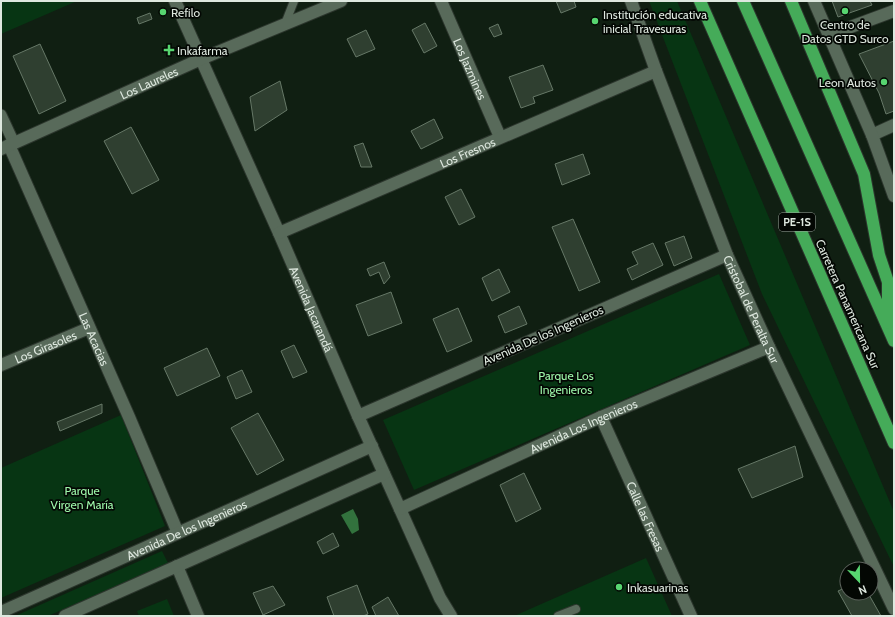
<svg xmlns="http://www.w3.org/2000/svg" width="895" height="617" font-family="Cabin,sans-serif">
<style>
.green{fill:#073513}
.water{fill:#32723d}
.building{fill:#2f3f30;stroke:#667867}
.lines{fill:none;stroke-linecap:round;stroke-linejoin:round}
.service-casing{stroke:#2c362d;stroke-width:10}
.pedestrian-casing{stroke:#2c362d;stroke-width:13}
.minor-casing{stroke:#2c362d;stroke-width:14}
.tertiary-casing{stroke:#2c362d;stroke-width:14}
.motorway-casing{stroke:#2c362d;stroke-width:14}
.service{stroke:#586a5a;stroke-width:8}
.pedestrian{stroke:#586a5a;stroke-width:11}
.minor{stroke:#586a5a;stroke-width:12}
.tertiary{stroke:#586a5a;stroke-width:12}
.motorway{stroke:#45ab59;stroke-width:12}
.poi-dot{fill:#57d570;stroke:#030703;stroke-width:1.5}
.labels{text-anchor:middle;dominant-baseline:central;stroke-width:3.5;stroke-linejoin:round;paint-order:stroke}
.shield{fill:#030703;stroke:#9ca49d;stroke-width:1}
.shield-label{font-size:11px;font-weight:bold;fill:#dee8df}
.poi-label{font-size:12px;fill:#dee8df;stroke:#030703;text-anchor:start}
.street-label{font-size:12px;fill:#dee8df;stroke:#030703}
.park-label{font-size:12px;fill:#9df6a9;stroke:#030703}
</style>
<rect width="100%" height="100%" fill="#101f12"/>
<g class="green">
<path d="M1 1H77L1 34Z"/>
<path d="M649 1H677L894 512V567L762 294Z"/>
<path d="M719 274 750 345 414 490 383 420Z"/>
<path d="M121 415 165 526 1 598V468Z"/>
<path d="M162 551 168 563 48 616H15Z"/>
<path d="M646 558 672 616H514Z"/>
<path d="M167 599 174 616H139L137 611Z"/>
</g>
<path class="water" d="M353 509 358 519 359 530 352 534 341 515Z"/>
<g class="building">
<path d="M556 1H574L576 7 561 13Z"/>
<path d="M832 1H870L872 5 838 17Z"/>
<path d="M150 13 152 19 139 24 137 18Z"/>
<path d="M425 23 437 46 424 53 412 30Z"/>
<path d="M498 24 502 34 494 37 489 28Z"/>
<path d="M366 30 375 49 356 57 347 39Z"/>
<path d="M894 41V111L886 114 879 93 859 54Z"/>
<path d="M40 44 66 101 39 114 13 56Z"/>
<path d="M543 65 553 90 533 97 535 103 521 108 509 77Z"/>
<path d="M280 81 287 110 255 131 250 97Z"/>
<path d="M434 119 443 138 421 149 411 131Z"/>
<path d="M131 127 159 180 132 194 104 141Z"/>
<path d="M363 143 372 167H361L354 146Z"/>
<path d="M583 154 590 174 562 185 555 164Z"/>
<path d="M461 189 475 217 459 225 445 197Z"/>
<path d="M573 219 600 282 579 291 552 227Z"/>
<path d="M684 236 692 258 674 266 665 243Z"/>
<path d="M653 243 663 265 632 280 627 269 638 264 632 252Z"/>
<path d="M384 262 390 277 384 284 379 272 370 276 367 269Z"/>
<path d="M499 269 510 292 492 301 482 278Z"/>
<path d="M391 292 402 323 368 336 356 305Z"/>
<path d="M519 306 527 324 505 333 498 316Z"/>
<path d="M458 308 472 341 447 352 433 319Z"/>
<path d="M294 345 307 372 293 378 281 351Z"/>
<path d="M207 348 220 376 177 396 164 368Z"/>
<path d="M242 370 252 392 236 399 227 377Z"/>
<path d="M102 404V413L60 431 57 422Z"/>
<path d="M258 413 284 460 257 475 231 428Z"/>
<path d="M795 446 803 477 752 498 738 469Z"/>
<path d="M524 473 541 509 516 522 500 485Z"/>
<path d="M333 533 339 546 323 554 317 542Z"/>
<path d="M357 585 368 614 363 616H334L327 597Z"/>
<path d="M273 586 285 605 263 615 253 593Z"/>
<path d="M847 587V593H868L881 616H852L838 591Z"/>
<path d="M388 597 399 616H376L372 607Z"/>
</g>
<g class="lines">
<defs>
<g id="service">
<path d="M285 24 294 1"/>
<path d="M558 616 576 609"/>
</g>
<path id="pedestrian" d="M1 115 14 143"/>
<g id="minor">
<path id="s1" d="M175 1 279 233 358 416"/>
<path id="s2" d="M441 1 500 137"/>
<path d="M829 35 894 11"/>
<path d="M872 135 894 125"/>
<path id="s3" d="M9 145 129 417 178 533"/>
<path id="s4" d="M1 149 201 59 341 1"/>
<path id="s5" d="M279 233 656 71"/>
<path id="s6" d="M1 365 89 328"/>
<path id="s7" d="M601 417 691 616"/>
<path d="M400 509 440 598 451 616"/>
<path d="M177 566 198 616"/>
</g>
<g id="tertiary">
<path id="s8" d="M631 1 656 71 727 255 769 347 894 609"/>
<path d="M814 1 872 135 894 196"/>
<path id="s9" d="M727 255 358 416 400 509 601 417 769 347"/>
<path id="s10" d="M1 612 178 533 372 446"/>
<path d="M65 616 384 474"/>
</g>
<g id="motorway">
<path d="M700 1 894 443"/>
<path d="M743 1 894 341"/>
<path d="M791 1 864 174 879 255 888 282V323"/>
</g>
</defs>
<use href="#service" class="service-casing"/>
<use href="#pedestrian" class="pedestrian-casing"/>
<use href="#minor" class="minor-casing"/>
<use href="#tertiary" class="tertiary-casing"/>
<use href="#motorway" class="motorway-casing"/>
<use href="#service" class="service"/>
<use href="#pedestrian" class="pedestrian"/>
<use href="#minor" class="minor"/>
<use href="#tertiary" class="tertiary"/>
<use href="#motorway" class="motorway"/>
</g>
<g class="poi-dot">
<circle cx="845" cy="11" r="4"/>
<circle cx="163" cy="12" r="4"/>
<circle cx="595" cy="21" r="4"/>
<path d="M167 44h4v4h4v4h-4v4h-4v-4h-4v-4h4z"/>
<circle cx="884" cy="82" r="4"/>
<circle cx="619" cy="587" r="4"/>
</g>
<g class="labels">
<rect class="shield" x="779" y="213" width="36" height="18" rx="3"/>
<g class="shield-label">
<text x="797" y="222">PE-1S</text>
</g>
<g class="poi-label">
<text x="171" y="12">Refilo</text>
<text x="603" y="14">Institución educativa<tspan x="603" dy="14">inicial Travesuras</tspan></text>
<text x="845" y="24" text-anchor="middle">Centro de<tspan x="845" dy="14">Datos GTD Surco</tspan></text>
<text x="177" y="50">Inkafarma</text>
<text x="876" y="82" text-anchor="end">Leon Autos</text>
<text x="627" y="587">Inkasuarinas</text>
</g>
<g class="street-label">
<text stroke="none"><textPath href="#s2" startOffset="74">Los Jazmines</textPath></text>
<text stroke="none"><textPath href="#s4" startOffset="162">Los Laureles</textPath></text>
<text stroke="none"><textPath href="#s5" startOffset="205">Los Fresnos</textPath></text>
<text transform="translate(848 304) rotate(66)">Carretera Panamericana Sur</text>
<text stroke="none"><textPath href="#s1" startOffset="337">Avenida Jacarandá</textPath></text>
<text stroke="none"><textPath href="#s8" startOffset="331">Cristobal de Peralta Sur</textPath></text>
<text transform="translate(543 335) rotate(-24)">Avenida De los Ingenieros</text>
<text stroke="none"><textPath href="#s3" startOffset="212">Las Acacias</textPath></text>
<text stroke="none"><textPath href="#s6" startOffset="48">Los Girasoles</textPath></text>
<text stroke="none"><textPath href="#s9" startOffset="706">Avenida Los Ingenieros</textPath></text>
<text stroke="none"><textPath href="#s7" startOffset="109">Calle las Fresas</textPath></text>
<text stroke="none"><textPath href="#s10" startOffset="203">Avenida De los Ingenieros</textPath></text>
</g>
<g class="park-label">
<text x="566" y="375">Parque Los<tspan x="566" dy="14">Ingenieros</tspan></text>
<text x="82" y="490">Parque<tspan x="82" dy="14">Virgen María</tspan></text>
</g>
</g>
<rect width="895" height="617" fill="none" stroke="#dee8df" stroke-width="4"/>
<g transform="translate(859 581) rotate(158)"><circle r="19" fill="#030703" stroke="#5b615b"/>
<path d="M0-3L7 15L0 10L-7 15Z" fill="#57d570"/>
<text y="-6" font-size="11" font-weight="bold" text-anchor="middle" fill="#dee8df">N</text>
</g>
</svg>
